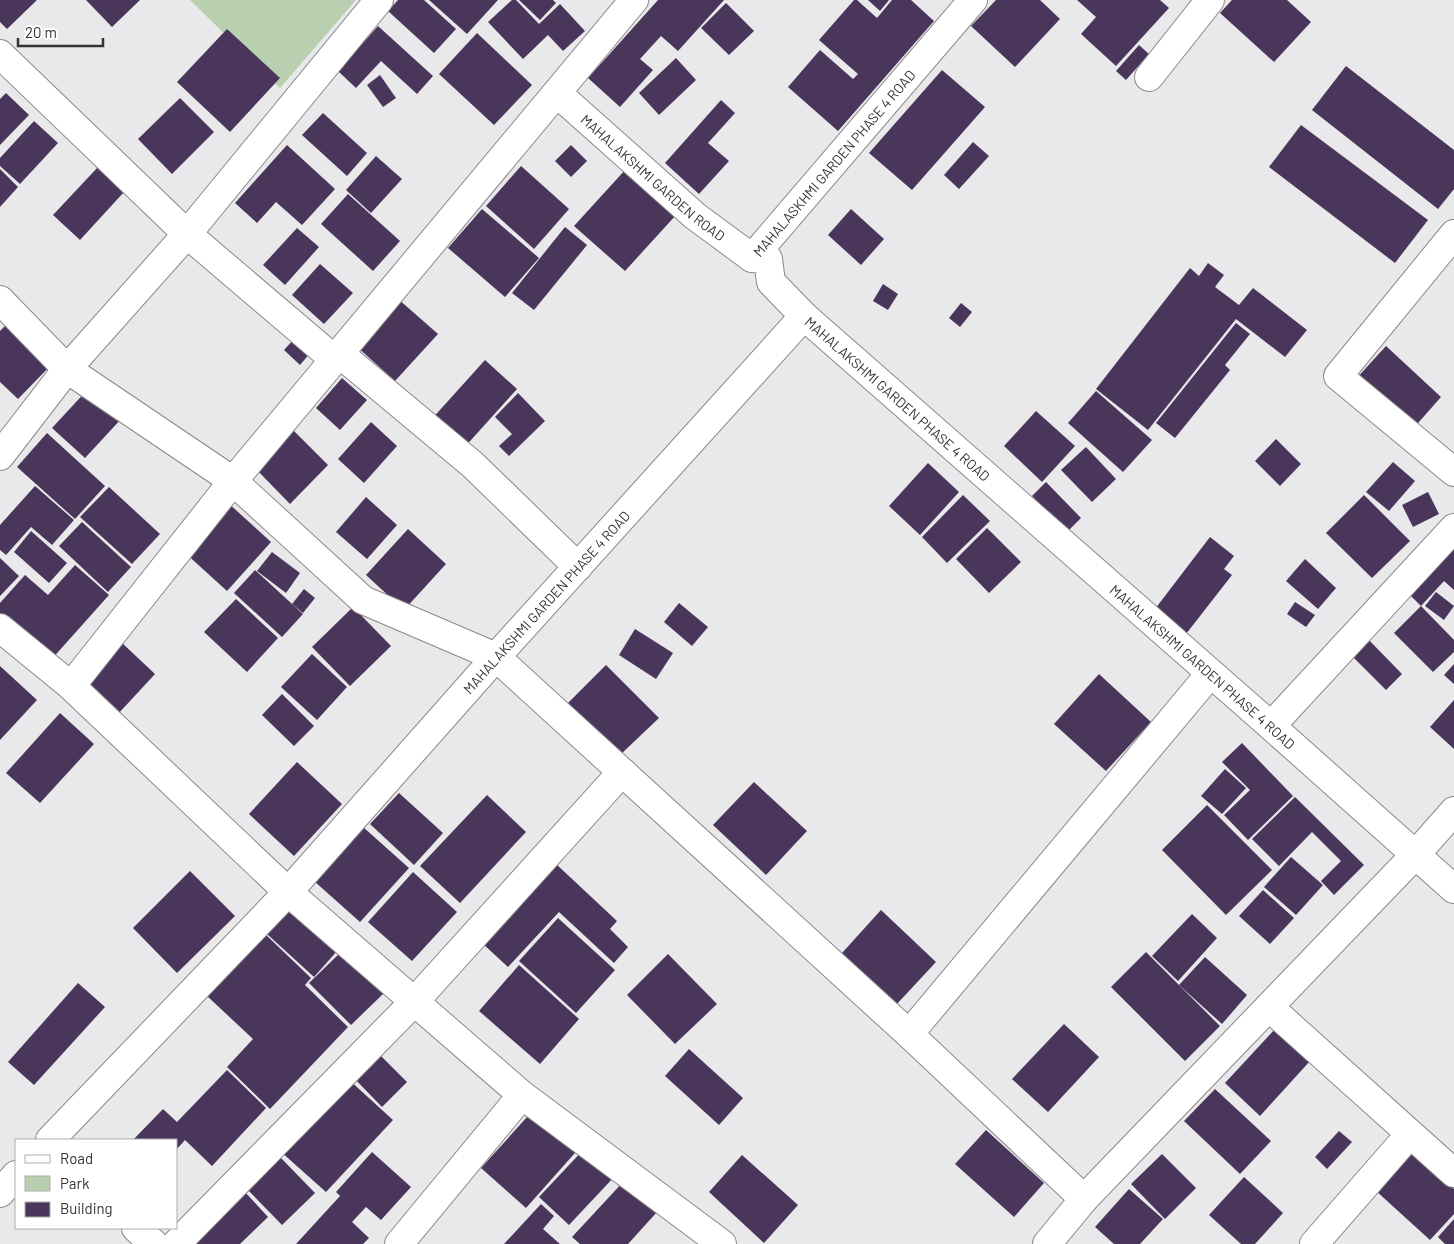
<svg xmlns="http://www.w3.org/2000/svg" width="1454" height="1244" font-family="Barlow,sans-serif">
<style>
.green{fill:#b8d0af}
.building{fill:#4a365b}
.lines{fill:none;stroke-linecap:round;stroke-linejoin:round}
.street-casing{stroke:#8a888b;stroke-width:30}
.street{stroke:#fff;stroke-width:28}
.labels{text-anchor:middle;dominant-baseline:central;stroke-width:5;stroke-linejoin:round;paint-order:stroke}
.street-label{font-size:14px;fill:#343435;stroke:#fff}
</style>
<rect width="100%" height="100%" fill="#e9e8eb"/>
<path class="green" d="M190 0H356L280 88Z"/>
<g class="building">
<path d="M0 0H37L7 29 0 22Z"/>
<path d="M86 0H140L112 27Z"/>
<path d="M398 0H424L456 29 434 53 388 11Z"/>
<path d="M429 0H498L467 34Z"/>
<path d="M512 0H516L539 24 560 4 585 31 563 51 548 35 523 59 488 22Z"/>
<path d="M519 0H553L556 3 540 20Z"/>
<path d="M658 0H724L678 51 661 36 640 59 653 70 620 107 588 78Z"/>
<path d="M854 0H857L877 18 892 0H911L934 21 838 131 788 87 820 50 853 79 858 74 819 40Z"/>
<path d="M868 0H889L880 11Z"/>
<path d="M996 0H1040L1060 19 1015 67 971 26Z"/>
<path d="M1077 0H1160L1169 8 1116 66 1081 34 1096 17Z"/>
<path d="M1232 0H1287L1311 22 1274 62 1220 13Z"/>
<path d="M726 3 754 31 729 55 701 28Z"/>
<path d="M378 26 433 76 417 94 381 61 356 88 338 71Z"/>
<path d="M227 29 280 78 230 132 177 82Z"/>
<path d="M477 33 532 85 494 125 439 74Z"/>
<path d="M1139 45 1149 54 1126 80 1116 71Z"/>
<path d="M676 58 696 80 659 115 639 93Z"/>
<path d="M1346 66 1454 150V189L1438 209 1312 110Z"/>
<path d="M942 70 985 107 912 190 869 153Z"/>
<path d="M380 75 396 98 383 107 367 85Z"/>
<path d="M6 93 29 115 0 145V99Z"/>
<path d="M180 98 214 132 172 174 138 139Z"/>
<path d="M721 100 735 113 708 143 729 161 699 194 665 163Z"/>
<path d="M323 113 367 153 347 176 302 135Z"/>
<path d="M34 121 58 143 20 184 0 166V158Z"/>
<path d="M1301 125 1428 220 1395 263 1269 167Z"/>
<path d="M973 142 989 156 959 189 944 175Z"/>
<path d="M287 145 335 189 302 225 276 202 257 223 235 203Z"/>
<path d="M571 145 587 161 571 177 555 161Z"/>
<path d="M376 156 402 179 371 213 346 190Z"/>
<path d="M521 166 569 209 534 249 486 206Z"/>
<path d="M98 167 124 192 80 240 53 215Z"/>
<path d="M0 169 18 187 0 207Z"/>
<path d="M626 169 676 215 625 271 574 226Z"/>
<path d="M348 194 400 241 373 271 321 224Z"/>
<path d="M482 209 539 258 505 297 448 248Z"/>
<path d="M851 209 884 239 861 265 828 235Z"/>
<path d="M565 227 587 245 534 310 512 293Z"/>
<path d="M297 228 319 247 285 285 263 265Z"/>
<path d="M1208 263 1224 275 1215 287 1239 305 1253 288 1307 330 1285 357 1236 319 1148 430 1096 389 1190 268 1199 276Z"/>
<path d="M320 264 353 293 324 324 292 295Z"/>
<path d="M883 284 898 294 888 310 873 301Z"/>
<path d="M397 298 438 334 395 381 355 345Z"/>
<path d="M961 303 972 312 960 327 949 318Z"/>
<path d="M11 320 54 362 18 399 0 382V331Z"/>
<path d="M1236 323 1250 334 1225 365 1230 370 1175 438 1156 423Z"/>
<path d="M295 338 311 352 300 365 284 350Z"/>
<path d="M1386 346 1441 397 1411 431 1355 380Z"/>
<path d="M485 360 517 389 462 450 430 421Z"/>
<path d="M342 378 367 400 340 430 316 408Z"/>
<path d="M89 388 122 418 85 458 52 428Z"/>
<path d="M1096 391 1152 440 1123 472 1068 423Z"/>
<path d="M518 393 545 421 509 456 499 446 512 434 495 417Z"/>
<path d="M1036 411 1075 446 1042 482 1004 446Z"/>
<path d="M371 422 397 446 364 483 338 459Z"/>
<path d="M292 429 328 465 290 504 254 467Z"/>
<path d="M47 433 105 486 75 519 17 467Z"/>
<path d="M1276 439 1301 464 1280 486 1255 461Z"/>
<path d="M1086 447 1116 479 1092 502 1061 470Z"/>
<path d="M1393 462 1415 481 1389 511 1366 492Z"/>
<path d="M928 463 959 492 920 535 889 506Z"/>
<path d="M1046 482 1081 518 1067 532 1032 496Z"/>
<path d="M35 486 74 520 52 545 31 527 6 555 0 550V525Z"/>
<path d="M109 487 160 534 132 564 80 517Z"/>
<path d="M1428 492 1439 514 1413 527 1402 505Z"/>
<path d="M963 495 990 521 947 563 922 537Z"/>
<path d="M1364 495 1410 541 1372 578 1326 533Z"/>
<path d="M366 497 397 525 367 559 336 532Z"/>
<path d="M227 502 271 542 227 591 183 551Z"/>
<path d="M82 522 131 567 108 592 59 546Z"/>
<path d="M987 528 1021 562 989 593 956 559Z"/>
<path d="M408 529 446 564 404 610 366 575Z"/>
<path d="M31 531 67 563 49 583 14 552Z"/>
<path d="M1210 537 1234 556 1224 569 1232 575 1186 634 1155 609Z"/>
<path d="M1454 545V590L1444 581 1421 606 1409 594Z"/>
<path d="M272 552 300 573 286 593 257 571Z"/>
<path d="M0 558 19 576 0 596Z"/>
<path d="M1305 559 1336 588 1318 609 1286 581Z"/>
<path d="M75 565 109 595 50 661 0 616V603L25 575 48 595Z"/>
<path d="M255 570 303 614 282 637 234 593Z"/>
<path d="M304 589 315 598 303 613 292 604Z"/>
<path d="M1436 592 1454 606 1444 620 1425 606Z"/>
<path d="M236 599 278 638 247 672 204 632Z"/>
<path d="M1295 602 1315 615 1306 627 1287 614Z"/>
<path d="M679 603 708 627 692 646 664 622Z"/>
<path d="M1421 606 1454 640V652L1433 672 1394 633Z"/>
<path d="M353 607 391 646 350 686 312 647Z"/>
<path d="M635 629 673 653 656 679 619 655Z"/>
<path d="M1365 636 1402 674 1386 690 1348 652Z"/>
<path d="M121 642 155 674 118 714 84 682Z"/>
<path d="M312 654 347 687 317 720 281 687Z"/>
<path d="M1454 664V684L1444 675Z"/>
<path d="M606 665 659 718 620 755 568 703Z"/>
<path d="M0 666 37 700 0 740Z"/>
<path d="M1099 674 1151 722 1106 771 1054 724Z"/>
<path d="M282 694 314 726 294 746 262 715Z"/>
<path d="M1454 700V749L1430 727Z"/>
<path d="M60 713 94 744 40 803 6 773Z"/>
<path d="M1242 743 1293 796 1248 840 1224 815 1250 790 1222 762Z"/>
<path d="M297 762 342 804 294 856 249 814Z"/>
<path d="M1225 769 1246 788 1222 814 1201 796Z"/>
<path d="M754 782 807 831 766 875 713 825Z"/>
<path d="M399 793 443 833 414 865 370 824Z"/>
<path d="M487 795 526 832 460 903 420 866Z"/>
<path d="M1295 797 1364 865 1334 895 1321 881 1341 861 1312 832 1279 866 1252 839Z"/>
<path d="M1207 805 1272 870 1226 915 1162 850Z"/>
<path d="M363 827 409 868 360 922 314 881Z"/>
<path d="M1291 857 1323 885 1296 915 1264 887Z"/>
<path d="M555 863 617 921 610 929 628 947 614 963 559 912 508 967 482 943Z"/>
<path d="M190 871 235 916 177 973 133 928Z"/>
<path d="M413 872 457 912 412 961 368 922Z"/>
<path d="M1263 890 1294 918 1270 944 1239 916Z"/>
<path d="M291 907 338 950 314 977 267 934Z"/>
<path d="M881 910 936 962 896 1005 842 953Z"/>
<path d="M1192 914 1217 938 1178 981 1152 956Z"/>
<path d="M558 918 615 970 576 1013 519 961Z"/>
<path d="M264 933 311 978 305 985 348 1027 270 1109 227 1067 253 1039 206 995Z"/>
<path d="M343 950 384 993 351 1025 309 983Z"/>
<path d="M1146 952 1220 1026 1185 1061 1111 987Z"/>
<path d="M668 954 717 1004 675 1044 627 995Z"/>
<path d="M1205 957 1247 995 1222 1024 1179 985Z"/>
<path d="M519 965 579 1019 540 1064 479 1011Z"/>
<path d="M78 983 105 1007 34 1085 8 1062Z"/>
<path d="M1064 1024 1099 1057 1048 1112 1012 1079Z"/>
<path d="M1275 1029 1310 1061 1260 1116 1225 1083Z"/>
<path d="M689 1049 743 1098 719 1125 665 1076Z"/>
<path d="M375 1050 407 1082 382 1107 351 1075Z"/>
<path d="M227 1070 266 1108 212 1166 185 1140 176 1150V1140H133L163 1109 177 1122Z"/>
<path d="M347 1078 393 1120 326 1192 280 1151Z"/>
<path d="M1215 1089 1271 1141 1240 1174 1184 1121Z"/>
<path d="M537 1106 582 1145 526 1208 481 1168Z"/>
<path d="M986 1130 1044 1183 1014 1217 955 1164Z"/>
<path d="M1339 1131 1352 1142 1327 1169 1315 1157Z"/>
<path d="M585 1148 615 1176 569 1225 539 1197Z"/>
<path d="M1412 1150 1454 1189V1214L1430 1240 1375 1190Z"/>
<path d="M372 1152 411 1187 381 1220 366 1207 352 1222 369 1238 363 1244H296L340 1196 336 1192Z"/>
<path d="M1162 1154 1196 1188 1165 1219 1131 1184Z"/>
<path d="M742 1155 798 1205 764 1243 709 1192Z"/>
<path d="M281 1158 315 1193 282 1225 248 1190Z"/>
<path d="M1244 1177 1283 1213 1255 1244H1241L1209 1215Z"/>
<path d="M624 1181 657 1212 628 1244H580L572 1237Z"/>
<path d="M1129 1189 1163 1219 1140 1244H1114L1095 1227Z"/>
<path d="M244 1191 268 1217 240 1244H191Z"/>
<path d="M541 1204 554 1216 543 1229 560 1244H504Z"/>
<path d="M1454 1219V1244H1445L1438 1237Z"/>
</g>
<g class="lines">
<defs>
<g id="street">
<path d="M0 54 187 234 335 360"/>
<path d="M1149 77 1210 0"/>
<path id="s1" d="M557 93 695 216 752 258"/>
<path d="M1454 234 1338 376 1454 472"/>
<path d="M0 300 67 369 233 481 634 0"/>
<path id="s2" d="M804 316 771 282 768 259 752 258 973 0"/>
<path d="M340 354 473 465 578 567"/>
<path d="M0 456 67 369 187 234 379 0"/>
<path d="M0 628 71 686"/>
<path d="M1271 726 1454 528"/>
<path d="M1269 1007 1454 1173"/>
<path d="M909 1034 1210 674"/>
<path id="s3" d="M50 1140 288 892 496 657 804 316 1271 726 1454 889"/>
<path d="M0 1193 16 1175"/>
<path d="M136 1228 154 1244"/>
<path d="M176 1244 414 1002 622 772"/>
<path d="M399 1244 522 1095"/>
<path d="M722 1244 522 1095 288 892 71 686 233 481 363 600 496 657 909 1034 1084 1199"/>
<path d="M1047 1244 1084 1199 1416 854 1454 811"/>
<path d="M1314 1244 1410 1134"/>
</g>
</defs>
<use href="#street" class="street-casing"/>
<use href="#street" class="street"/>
</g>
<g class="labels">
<g class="street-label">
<text stroke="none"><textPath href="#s2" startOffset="212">MAHALASKHMI GARDEN PHASE 4 ROAD</textPath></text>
<text stroke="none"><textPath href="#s1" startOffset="128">MAHALAKSHMI GARDEN ROAD</textPath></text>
<text stroke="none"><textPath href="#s3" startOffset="1242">MAHALAKSHMI GARDEN PHASE 4 ROAD</textPath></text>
<text stroke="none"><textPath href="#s3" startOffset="732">MAHALAKSHMI GARDEN PHASE 4 ROAD</textPath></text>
<text stroke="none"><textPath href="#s3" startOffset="1648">MAHALAKSHMI GARDEN PHASE 4 ROAD</textPath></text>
</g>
</g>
<rect x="15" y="1139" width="162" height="90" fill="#ffffff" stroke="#aeaeae"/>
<rect x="25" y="1155" width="25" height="8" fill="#ffffff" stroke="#aeaeae"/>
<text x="60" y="1164" font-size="15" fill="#343435">Road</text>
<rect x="25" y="1176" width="25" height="15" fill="#b8d0af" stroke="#aeaeae"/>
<text x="60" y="1189" font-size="15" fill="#343435">Park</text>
<rect x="25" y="1202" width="25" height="15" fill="#4a365b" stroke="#aeaeae"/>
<text x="60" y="1214" font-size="15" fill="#343435">Building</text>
<path d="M18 38v8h85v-8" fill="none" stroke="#343435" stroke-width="2.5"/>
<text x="25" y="38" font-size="15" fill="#343435" stroke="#ffffff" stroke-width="4" paint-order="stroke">20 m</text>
</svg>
